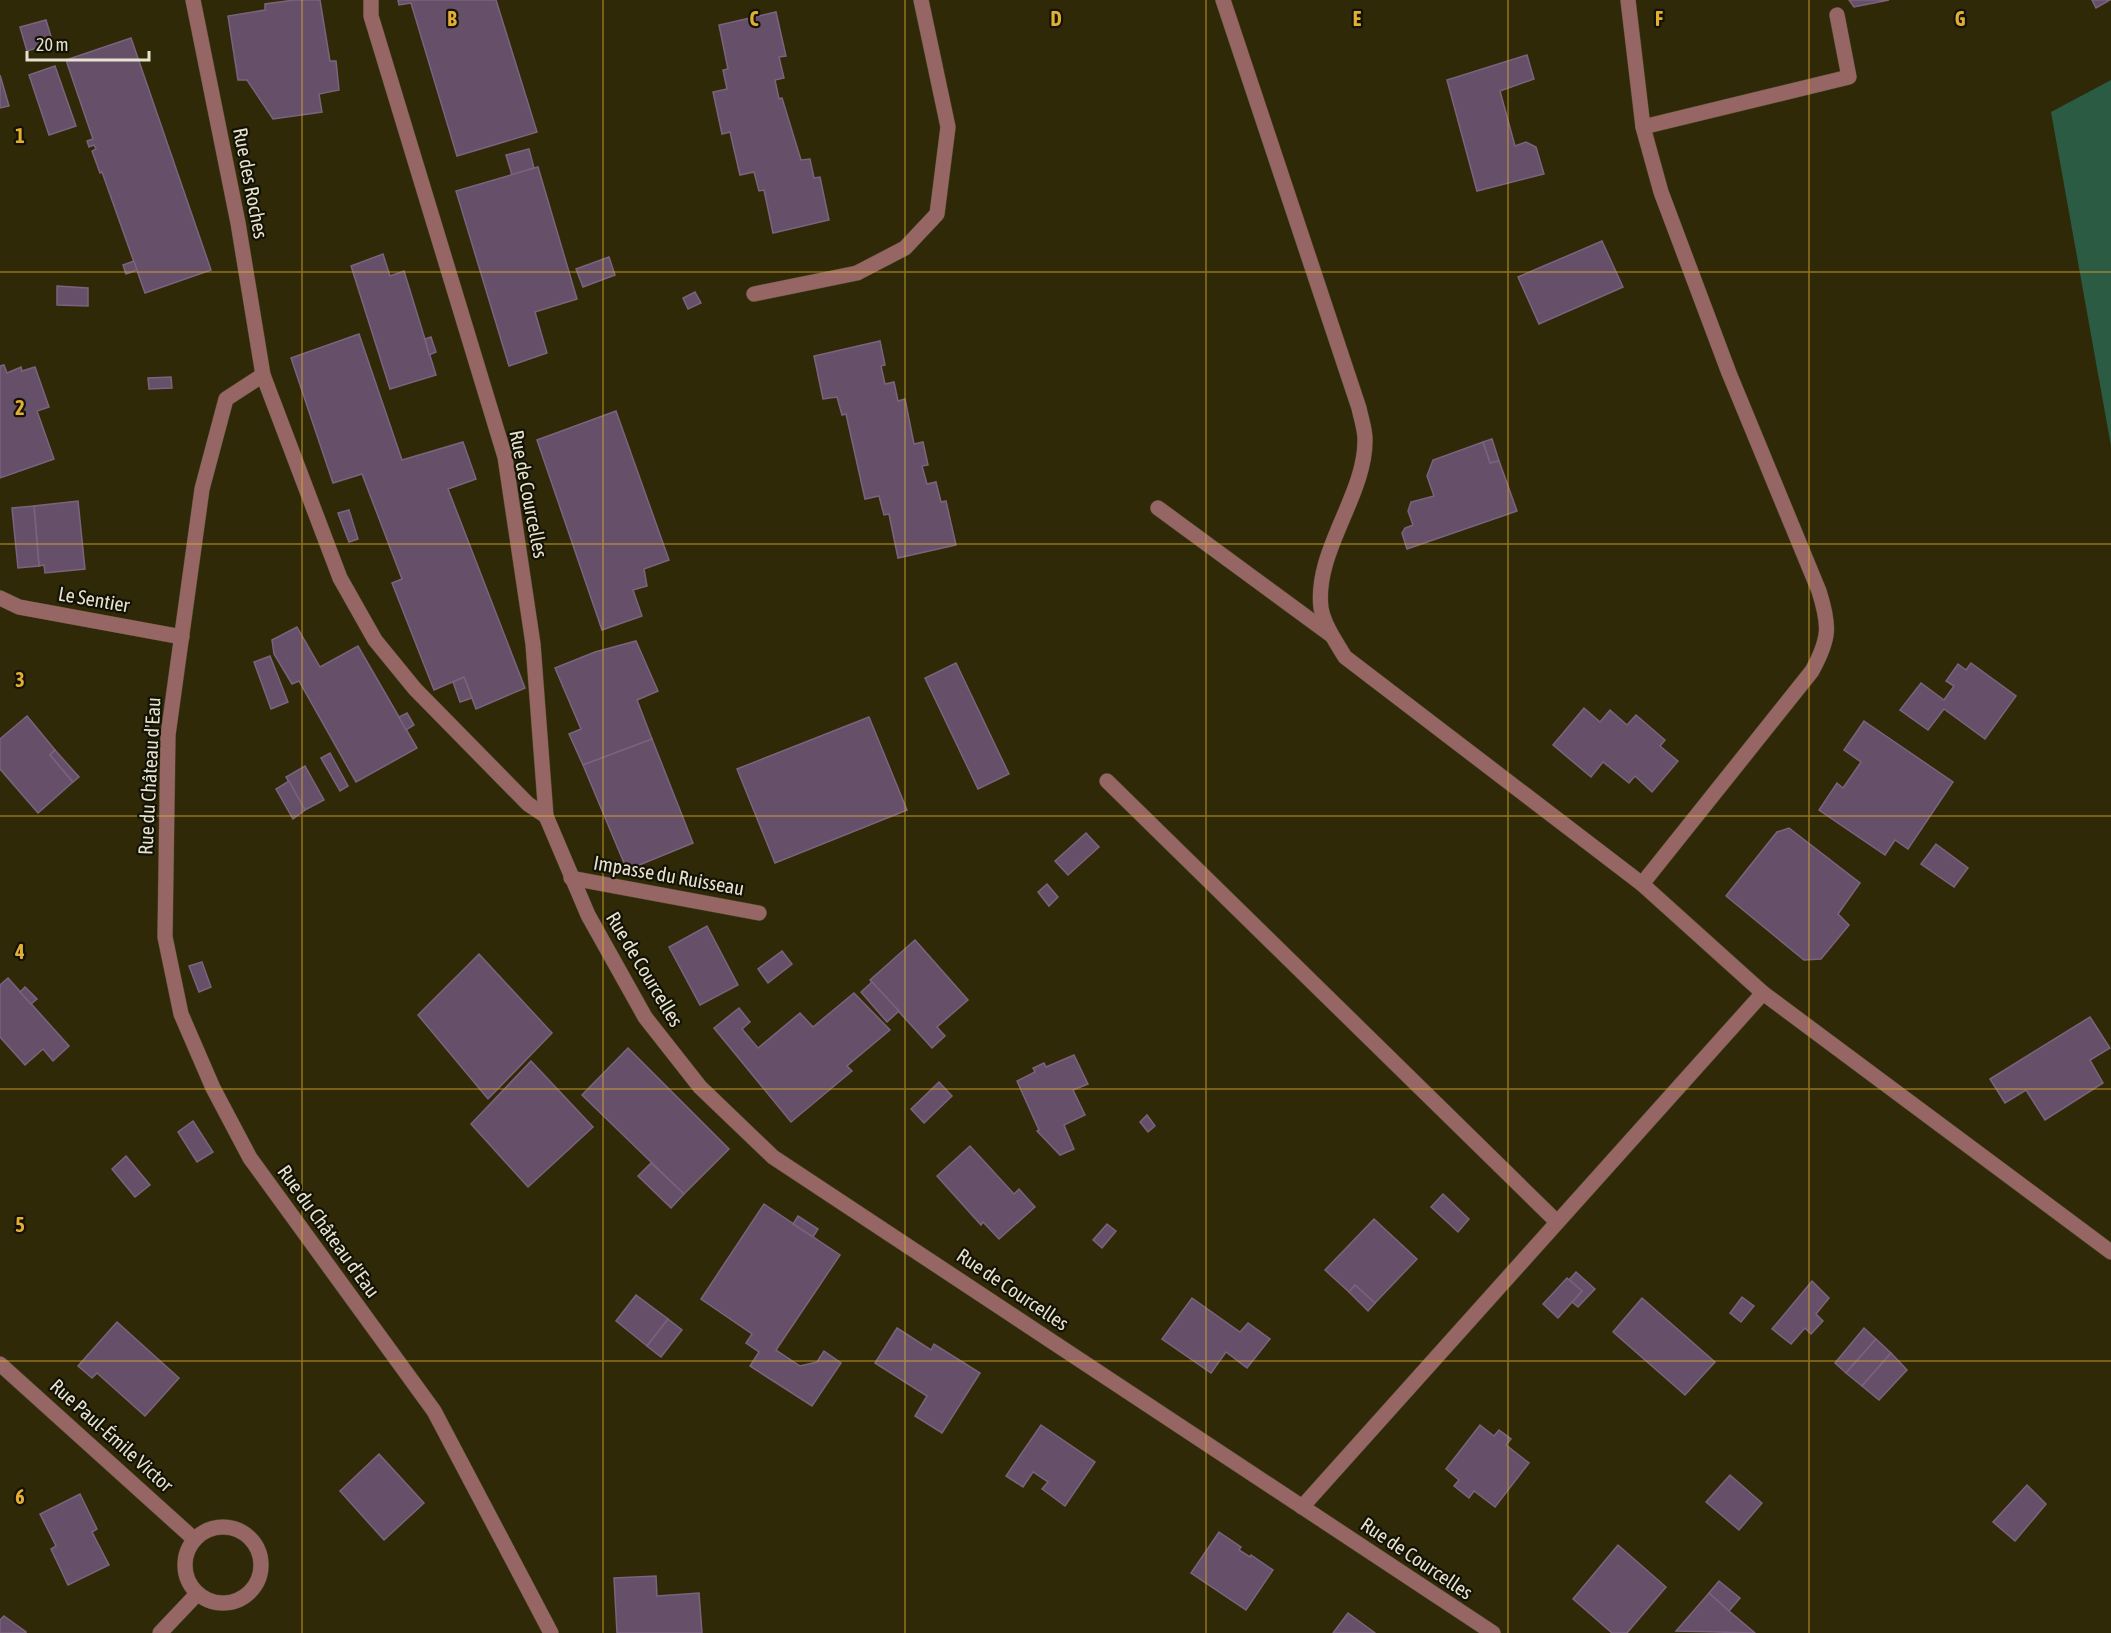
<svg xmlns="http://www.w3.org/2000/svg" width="2111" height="1633" font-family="'Asap Condensed',sans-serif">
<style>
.green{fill:#2b5b43}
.building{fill:#664f69;stroke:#7b637e;stroke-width:1.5}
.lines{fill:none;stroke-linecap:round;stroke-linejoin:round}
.minor-casing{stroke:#4c4728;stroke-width:16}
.minor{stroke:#966664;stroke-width:15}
.grid{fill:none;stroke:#e2af34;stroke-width:1.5;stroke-opacity:0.55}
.labels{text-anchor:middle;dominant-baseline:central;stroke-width:4.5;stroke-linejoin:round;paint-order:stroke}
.street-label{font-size:20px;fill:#e5e2cf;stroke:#141205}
.grid-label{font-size:20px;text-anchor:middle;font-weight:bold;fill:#e2af34;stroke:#141205;stroke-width:4.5;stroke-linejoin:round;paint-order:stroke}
</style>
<rect width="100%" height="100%" fill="#2f2908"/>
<path class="green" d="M2111 80V446L2051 112Z"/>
<g class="building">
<path d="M294 0H320L330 61H336L339 90 319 94 322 112 273 119 247 80H238L228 16 265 10V4Z"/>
<path d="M398 0H496L537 132 457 156 411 3 399 5Z"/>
<path d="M1849 0H1889L1854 7Z"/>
<path d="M2092 0H2110L2096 8Z"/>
<path d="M776 12 786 56 779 57 784 78 775 80 779 99 782 98 801 160 810 159 814 178 820 177 829 220 773 233 764 190 759 191 754 172 740 175 730 132 722 134 713 92 727 89 723 70 728 69 719 25Z"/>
<path d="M46 20 53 43 27 51 20 27Z"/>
<path d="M131 38 211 270 145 293 102 172 100 173 92 151 96 149 94 145 89 147 87 141 93 139 66 60Z"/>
<path d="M1527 55 1534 79 1500 91 1515 146 1526 142 1536 147 1544 174 1477 191 1447 80Z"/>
<path d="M55 66 76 126 49 135 29 75Z"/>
<path d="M0 75 9 106 0 108Z"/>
<path d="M529 149 534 168 512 175 506 155Z"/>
<path d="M538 167 577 299 535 312 547 353 509 366 456 191Z"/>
<path d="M1602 241 1623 287 1539 324 1518 277Z"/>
<path d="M383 254 390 276 404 271 436 375 390 389 351 266Z"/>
<path d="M609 257 615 275 583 287 576 269Z"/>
<path d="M134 261 137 270 126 274 123 265Z"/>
<path d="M57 286 88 288V306L57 305Z"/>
<path d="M695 292 701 303 688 309 683 298Z"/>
<path d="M359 334 402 460 463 442 476 479 448 489 525 688 476 709 464 677 434 690 392 583 402 579 362 474 333 483 291 358Z"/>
<path d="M431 337 436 352 429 355 425 339Z"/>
<path d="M880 341 885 365 881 366 885 384 894 382 898 401 905 399 914 444 923 442 928 465 922 466 927 484 936 482 941 502 946 501 956 545 898 558 889 514 884 515 879 496 865 499 846 414 842 415 837 397 823 399 814 356Z"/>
<path d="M4 365 7 373 21 367 22 371 35 367 49 407 37 411 54 459 0 478V366Z"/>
<path d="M171 377 172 388 149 389 148 378Z"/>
<path d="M616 411 669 560 644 569 647 586 633 590 642 616 602 630 537 440Z"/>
<path d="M1492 439 1499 461 1490 463 1483 442Z"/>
<path d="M1483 442 1490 463 1499 461 1517 511 1407 549 1402 533 1405 528 1413 525 1408 511 1411 502 1434 496 1427 476 1433 460Z"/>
<path d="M78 501 85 569 45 573 44 565 39 566 34 506Z"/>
<path d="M34 506 39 566 18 568 12 508Z"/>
<path d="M349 510 358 539 349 542 338 513Z"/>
<path d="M297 627 320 667 358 646 417 748 356 782 299 681 292 684 274 654 272 640Z"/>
<path d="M636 641 658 691 637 700 652 739 583 765 569 734 581 729 555 668 595 652Z"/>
<path d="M270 656 288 702 271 709 254 662Z"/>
<path d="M956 663 1009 774 978 789 925 678Z"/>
<path d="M1971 663 2016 696 1985 739 1944 709 1928 730 1900 710 1921 683 1944 700 1954 686 1946 681 1958 664 1966 670Z"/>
<path d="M464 677 472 698 460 702 453 682Z"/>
<path d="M1584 708 1600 722 1610 710 1627 725 1636 715 1665 740 1660 746 1678 761 1652 792 1635 776 1629 783 1603 762 1591 777 1553 745Z"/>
<path d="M407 713 414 725 406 730 399 717Z"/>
<path d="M27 716 55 750 50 755 73 782 38 813 0 769V739Z"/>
<path d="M869 717 907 810 775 863 737 769Z"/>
<path d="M1864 721 1953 782 1908 849 1895 840 1885 855 1819 810 1837 783 1843 788 1861 762 1844 750Z"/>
<path d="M652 739 693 843 627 870 583 765Z"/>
<path d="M55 750 79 777 73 782 50 755Z"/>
<path d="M330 753 348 786 340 791 321 758Z"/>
<path d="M305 766 324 800 305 810 286 777Z"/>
<path d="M289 781 305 810 293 819 276 789Z"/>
<path d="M1789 828 1860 883 1838 914 1849 925 1821 959 1804 960 1726 896 1777 832Z"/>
<path d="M1086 833 1099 847 1068 875 1055 861Z"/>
<path d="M1936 844 1968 868 1954 887 1921 864Z"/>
<path d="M1047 884 1058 897 1049 906 1038 892Z"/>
<path d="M707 926 738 985 700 1005 669 947Z"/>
<path d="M915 940 968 1000 937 1027 945 1036 932 1048 870 980Z"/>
<path d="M782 951 792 964 768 983 758 969Z"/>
<path d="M479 954 552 1033 488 1099 418 1015Z"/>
<path d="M202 962 211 987 199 992 189 966Z"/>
<path d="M8 978 69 1046 53 1061 43 1049 25 1065 0 1037V985Z"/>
<path d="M872 982 899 1011 887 1022 861 992Z"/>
<path d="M25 987 37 999 31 1004 20 992Z"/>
<path d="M854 993 890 1030 847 1066 852 1071 791 1122 714 1028 739 1008 750 1022 742 1029 758 1048 800 1013 813 1027Z"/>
<path d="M2090 1017 2110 1048 2090 1060 2103 1083 2045 1120 2026 1090 2005 1103 1990 1079Z"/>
<path d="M628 1048 729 1149 684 1194 582 1095Z"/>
<path d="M1074 1055 1088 1084 1073 1090 1085 1115 1064 1125 1074 1149 1060 1155 1037 1131 1039 1130 1017 1081 1035 1072 1033 1068 1044 1063 1046 1067Z"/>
<path d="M531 1061 593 1127 528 1187 471 1124Z"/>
<path d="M939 1082 952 1096 924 1123 911 1109Z"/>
<path d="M1147 1115 1155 1126 1148 1132 1140 1122Z"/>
<path d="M193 1121 213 1152 197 1162 178 1132Z"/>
<path d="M970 1146 1014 1194 1019 1189 1035 1207 999 1239 983 1222 981 1225 937 1176Z"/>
<path d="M126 1156 150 1185 135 1197 112 1169Z"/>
<path d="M651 1163 684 1194 671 1208 638 1176Z"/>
<path d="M1443 1194 1469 1219 1458 1232 1431 1207Z"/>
<path d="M764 1204 840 1255 776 1350 800 1366 817 1362 824 1351 841 1363 812 1406 750 1366 759 1352 746 1343 752 1334 701 1299Z"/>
<path d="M798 1216 818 1229 813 1237 793 1224Z"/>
<path d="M1374 1219 1417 1259 1375 1303 1355 1285 1349 1292 1325 1270Z"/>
<path d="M1107 1224 1116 1231 1102 1248 1093 1240Z"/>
<path d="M1576 1272 1595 1289 1578 1307 1572 1302 1582 1291 1569 1280Z"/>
<path d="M1567 1278 1582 1291 1558 1318 1543 1304Z"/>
<path d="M1812 1281 1829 1298 1816 1314 1823 1321 1811 1334 1805 1328 1791 1344 1772 1329Z"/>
<path d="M1355 1285 1375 1303 1368 1311 1349 1292Z"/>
<path d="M636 1295 668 1319 647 1346 616 1321Z"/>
<path d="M1742 1297 1754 1306 1741 1322 1730 1313Z"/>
<path d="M1192 1298 1240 1332 1248 1323 1270 1339 1247 1368 1226 1352 1211 1373 1162 1339Z"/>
<path d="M1642 1298 1715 1362 1685 1395 1613 1332Z"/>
<path d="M668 1319 682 1330 661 1357 647 1346Z"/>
<path d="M117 1322 179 1378 145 1416 97 1373 92 1378 78 1366Z"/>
<path d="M897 1328 931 1350 934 1344 980 1373 942 1433 915 1416 927 1396 875 1363Z"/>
<path d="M1864 1328 1876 1339 1846 1373 1835 1363Z"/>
<path d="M1876 1339 1891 1353 1862 1386 1846 1373Z"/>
<path d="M1891 1353 1907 1370 1879 1400 1862 1386Z"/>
<path d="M1041 1425 1095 1462 1065 1506 1042 1489 1048 1482 1033 1472 1023 1487 1006 1476Z"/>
<path d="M1480 1425 1494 1436 1499 1430 1511 1439 1506 1445 1529 1463 1495 1507 1474 1491 1469 1498 1454 1486 1459 1480 1446 1469Z"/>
<path d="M379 1454 424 1503 384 1540 340 1491Z"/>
<path d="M1730 1475 1762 1503 1739 1530 1706 1502Z"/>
<path d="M2027 1485 2046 1504 2015 1541 1993 1522Z"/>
<path d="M80 1494 97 1529 92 1532 109 1565 68 1585 51 1549 56 1546 40 1514Z"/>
<path d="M1219 1532 1241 1547 1239 1550 1250 1557 1251 1555 1273 1570 1246 1610 1191 1573Z"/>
<path d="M1618 1545 1666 1587 1627 1633H1612L1573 1599Z"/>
<path d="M656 1576 657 1596 699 1593 702 1633H617L614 1578Z"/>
<path d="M1719 1581 1740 1598 1729 1611 1709 1593Z"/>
<path d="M1709 1593 1729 1611 1755 1633 1676 1631Z"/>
<path d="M1348 1613 1375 1633H1333Z"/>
<path d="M4 1616 26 1632V1633H0V1620Z"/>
</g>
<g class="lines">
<defs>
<g id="minor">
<path d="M193 0 238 223 263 375"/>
<path d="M371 0V16L505 457 533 644 546 816 588 915 645 1017 700 1087 773 1157 1493 1633"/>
<path d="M1223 0 1359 408C1361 418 1365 429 1365 439 1366 495 1314 551 1321 608 1324 625 1336 642 1345 657L1642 884 1763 993 2111 1252"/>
<path d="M1628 0 1643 127 1661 192 1729 373 1819 591C1830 626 1830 638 1812 671L1642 884"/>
<path d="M1643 127 1849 77 1837 15"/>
<path d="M754 294 857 273 905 248 937 214 948 127 921 0"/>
<path d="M1158 508 1331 635"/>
<path d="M0 598 19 607 182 637"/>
<path d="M1107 781 1557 1222"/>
<path d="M546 816 528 804 415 689 375 640 340 578 263 375 226 399 202 489 168 735 165 937 181 1014 213 1088 250 1158 434 1411 551 1633"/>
<path d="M571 878 759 913"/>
<path d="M0 1364 194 1539"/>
<path d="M1302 1507 1763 993"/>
<circle cx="223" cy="1565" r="38"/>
<path d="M160 1633 197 1594"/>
</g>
</defs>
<use href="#minor" class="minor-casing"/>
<use href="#minor" class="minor"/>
</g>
<path class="grid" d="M302 0V1633M603 0V1633M905 0V1633M1206 0V1633M1508 0V1633M1809 0V1633M0 272H2111M0 544H2111M0 816H2111M0 1089H2111M0 1361H2111"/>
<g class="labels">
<g class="street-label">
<text transform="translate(251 183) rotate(79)">Rue des Roches</text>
<text transform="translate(529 494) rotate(79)">Rue de Courcelles</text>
<text transform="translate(94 599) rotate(10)">Le Sentier</text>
<text transform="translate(149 776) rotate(-87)">Rue du Château d'Eau</text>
<text transform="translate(669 875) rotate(10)">Impasse du Ruisseau</text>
<text transform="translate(645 969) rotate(59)">Rue de Courcelles</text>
<text transform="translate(329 1231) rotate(54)">Rue du Château d'Eau</text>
<text transform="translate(1013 1289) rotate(34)">Rue de Courcelles</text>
<text transform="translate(112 1435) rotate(42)">Rue Paul-Émile Victor</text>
<text transform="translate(1417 1558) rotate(34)">Rue de Courcelles</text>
</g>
</g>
<g class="grid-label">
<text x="452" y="26">B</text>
<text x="754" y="26">C</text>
<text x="1056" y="26">D</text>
<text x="1357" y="26">E</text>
<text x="1659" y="26">F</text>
<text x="1960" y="26">G</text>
<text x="20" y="143">1</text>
<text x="20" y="415">2</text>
<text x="20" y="687">3</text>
<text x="20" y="959">4</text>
<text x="20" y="1232">5</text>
<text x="20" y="1504">6</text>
</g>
<path d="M27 51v9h122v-9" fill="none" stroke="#e5e2cf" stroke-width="3"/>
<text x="36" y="51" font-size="18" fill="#e5e2cf" stroke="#141205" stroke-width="4.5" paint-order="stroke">20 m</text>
</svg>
